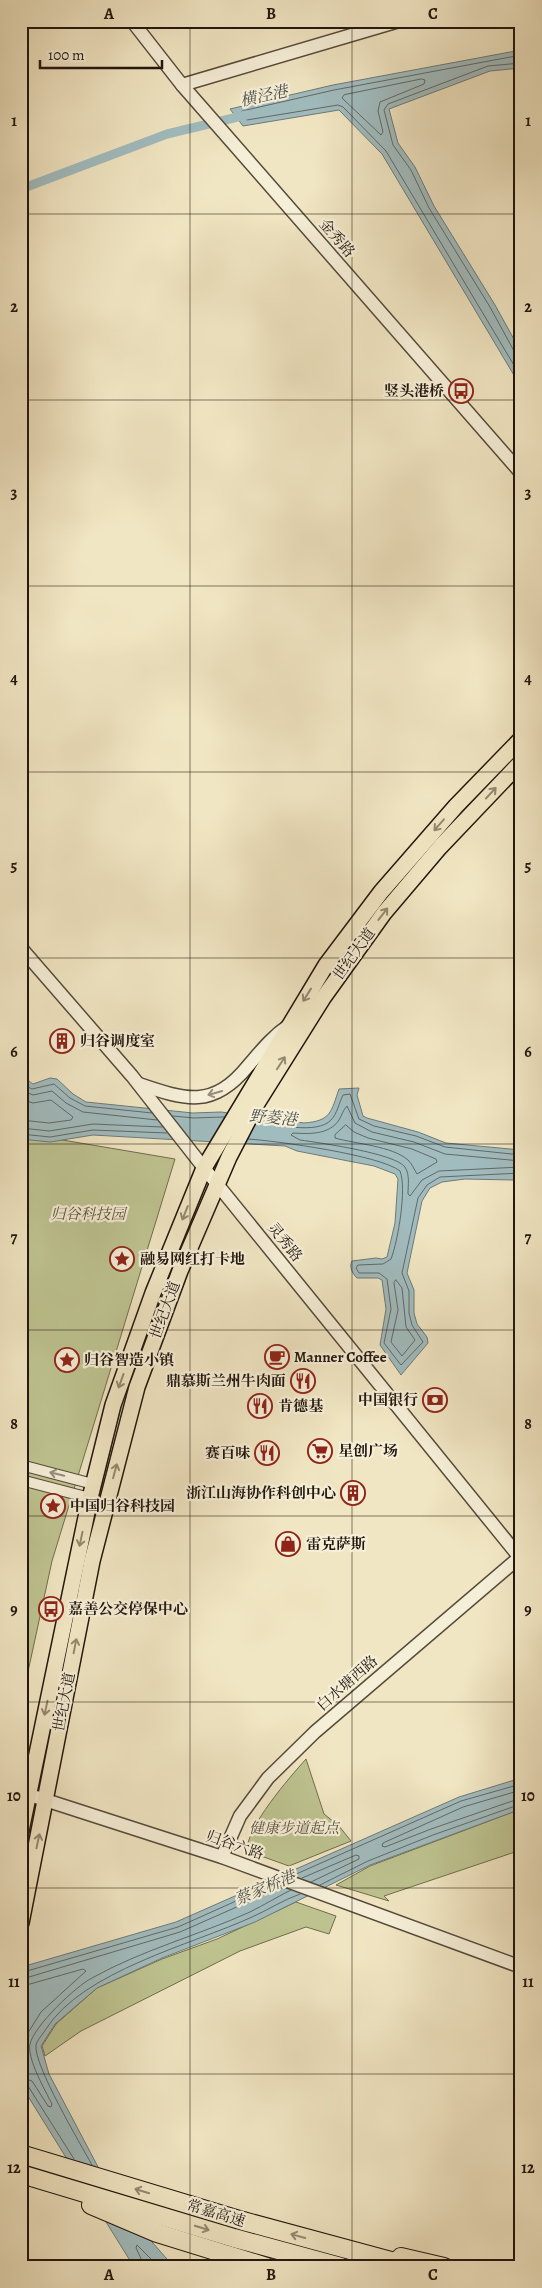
<svg xmlns="http://www.w3.org/2000/svg" width="542" height="2288" font-family="Alegreya,'Noto Serif SC',serif">
<style>
.green{fill:#bec491;stroke:#706d4f}
.water{fill:#a1bcbf;stroke:#6e7a78}
.lines{fill:none;stroke-linecap:round;stroke-linejoin:round}
.shore{stroke:#616966;stroke-width:1}
.canal{stroke:#a1bcbf;stroke-width:9}
.minor-casing{stroke:#554a3a;stroke-width:12}
.tertiary-casing{stroke:#554a3a;stroke-width:15}
.primary-casing{stroke:#21160d;stroke-width:18}
.motorway-casing{stroke:#21160d;stroke-width:20}
.minor{stroke:#f6efd8;stroke-width:10}
.tertiary{stroke:#f6efd8;stroke-width:12}
.primary{stroke:#f1e6c3;stroke-width:15}
.motorway{stroke:#f1e6c3;stroke-width:18}
.oneway{stroke:#938871}
.oneway2{stroke:#968d7d}
.grid{fill:none;stroke:#21160d;stroke-width:1;stroke-opacity:0.55}
.labels{text-anchor:middle;dominant-baseline:central;stroke-width:4.5;stroke-linejoin:round;paint-order:stroke}
.street-label{font-size:15px;fill:#21160d;stroke:#f6efd8}
.poi-label{font-size:15px;font-weight:bold;fill:#21160d;stroke:#f6efd8;text-anchor:start}
.park-label{font-size:15px;font-style:italic;fill:#58533b;stroke:#f6efd8}
.water-label{font-size:16px;font-style:italic;fill:#4e504b;stroke:#f6efd8}
.neatline{fill:none;stroke:#21160d;stroke-width:2}
.grid-label{font-size:16px;text-anchor:middle;font-weight:bold;fill:#21160d}
</style>
<rect width="100%" height="100%" fill="#f1e6c3"/>
<filter id="stains"><feTurbulence type="fractalNoise" baseFrequency=".004" numOctaves="4"/><feColorMatrix values="0 0 0 0 .2 0 0 0 0 .09 0 0 0 0 .02 0 0 0 .5 -.17"/></filter>
<radialGradient id="worn" r=".72"><stop offset=".6" stop-color="#630" stop-opacity="0"/><stop offset="1" stop-color="#630" stop-opacity=".3"/></radialGradient>
<g class="green">
<path d="M21 1133 175 1159 52 1561 21 1704Z"/>
<path d="M306 1759 324 1814 339 1826 351 1841 289 1866 247 1851C246 1827 290 1777 306 1759Z"/>
<path d="M521 1809V1850L384 1896 389 1901 336 1885 370 1866Z"/>
<path d="M296 1902 336 1916 329 1934 306 1927 240 1951 81 2031 45 2056 42 2046 56 2024 97 1988 162 1959 217 1939Z"/>
</g>
<g class="water">
<path d="M521 50V68L490 71 389 109 398 143 415 167 434 206 495 305 521 352V387L382 154 339 110 243 126 230 109 333 85Z"/>
<path d="M21 1043C23 1057 19 1076 33 1084L50 1078 57 1079 73 1094 86 1102 193 1113 221 1112 304 1123C331 1121 331 1112 339 1089L359 1088 357 1095 363 1116 367 1118 418 1132 446 1143 521 1150V1178L513 1180 465 1179 442 1182 430 1188 422 1201 407 1273 414 1290V1313L417 1324 427 1337 428 1343 401 1375 380 1345 386 1309 382 1280 378 1278H357C352 1273 349 1267 352 1261L376 1258 382 1259 387 1257 395 1223 398 1179 395 1174 374 1166 297 1151 285 1146 93 1135 50 1142 21 1139Z"/>
<path d="M521 1778V1809L370 1865 255 1922 162 1958 97 1988 55 2024 41 2046 49 2074 116 2201 174 2267H134L21 2085V1965L25 1966 176 1922 459 1797Z"/>
</g>
<g class="lines">
<g class="shore">
<path d="M521 55 334 90 242 111 240 114 247 120 338 105 343 107 386 151 521 377"/>
<path d="M521 63 488 66 388 104 384 110 393 145 411 170 429 208 490 307 514 351 521 353"/>
<path d="M422 79 425 80 424 84 380 102 378 111 383 132 381 135 342 98 344 95Z"/>
<path d="M21 1080 24 1085 32 1089 54 1084 70 1098 85 1106 152 1113"/>
<path d="M21 1090 33 1095 52 1091 66 1103 83 1112 157 1120"/>
<path d="M21 1099 33 1103 51 1100 73 1117 71 1120 49 1123 21 1120"/>
<path d="M173 1116 194 1118 224 1117"/>
<path d="M257 1122C275 1124 317 1135 331 1120 337 1114 339 1103 343 1095L350 1094 359 1119 374 1126 416 1136 445 1147 521 1155"/>
<path d="M346 1125 354 1132 368 1138 412 1149 436 1159 437 1162 417 1174C414 1169 412 1164 408 1160 392 1146 356 1144 335 1138V1135Z"/>
<path d="M21 1128 49 1131 93 1124 162 1127"/>
<path d="M21 1134 50 1137 93 1130 167 1133"/>
<path d="M248 1139C277 1141 380 1155 400 1171 407 1188 398 1241 391 1259L383 1264 358 1265 356 1268 359 1273H379L387 1279 391 1309 384 1343 401 1365 423 1342 412 1325 409 1313V1291L402 1273 418 1198 427 1185 440 1177 521 1173"/>
<path d="M521 1161 445 1154 414 1142 372 1132 355 1123 347 1106C343 1110 342 1115 339 1120 329 1135 309 1134 293 1133L291 1135 300 1140C320 1143 394 1153 405 1167 410 1175 408 1185 408 1194L410 1196 422 1180 439 1171 521 1167"/>
<path d="M396 1280 402 1288 406 1327 415 1340 402 1356 391 1342 398 1310 394 1283Z"/>
<path d="M521 1790 463 1807 383 1843 382 1846 385 1847 431 1829 521 1798"/>
<path d="M294 1875 461 1801 521 1784"/>
<path d="M302 1878 356 1855 359 1856V1859L311 1882"/>
<path d="M320 1885 368 1861 433 1835 521 1804"/>
<path d="M21 1970 27 1971 178 1927 274 1884"/>
<path d="M21 1977H29L180 1932 282 1887"/>
<path d="M21 1985 30 1984 83 1969 86 1971 41 2012 26 2036 22 2047 27 2067 21 2069"/>
<path d="M21 2077 32 2081 48 2106 51 2107 52 2104C45 2090 27 2059 30 2044 34 2026 76 1986 92 1978 142 1950 199 1935 250 1912 264 1905 277 1897 291 1890"/>
<path d="M21 2083 28 2086 74 2159"/>
<path d="M92 2165C81 2145 33 2064 36 2045 37 2040 43 2034 46 2029 83 1971 191 1945 252 1917 268 1910 283 1900 300 1894"/>
<path d="M145 2267 136 2248 137 2245 159 2267"/>
</g>
<path class="canal" d="M21 189 167 134 246 115"/>
<defs>
<g id="minor">
<path d="M21 1465 93 1484"/>
<path d="M21 1480 90 1498"/>
</g>
<g id="tertiary">
<path d="M132 21 182 85 521 473"/>
<path d="M182 85 399 21"/>
<path d="M21 948 132 1076 204 1168 521 1559"/>
<path d="M139 1084C186 1100 213 1109 248 1066 261 1051 272 1037 288 1026"/>
<path d="M36 1797 222 1857 521 1967"/>
<path d="M222 1857 240 1816 268 1778 315 1732 521 1556"/>
</g>
<g id="primary">
<path d="M21 1831 90 1498 113 1405 153 1293 204 1168 326 965 381 892 456 806 521 739"/>
<path d="M21 1923 92 1561 137 1387 180 1271 229 1157 256 1105 323 998 384 913 440 847 521 762"/>
</g>
<g id="motorway">
<path d="M21 2154 243 2221 413 2267"/>
<path d="M21 2174 234 2238 341 2267"/>
<path d="M91 2205 157 2233 267 2267"/>
<path d="M401 2257 444 2267"/>
</g>
</defs>
<use href="#minor" class="minor-casing"/>
<use href="#tertiary" class="tertiary-casing"/>
<use href="#primary" class="primary-casing"/>
<use href="#motorway" class="motorway-casing"/>
<use href="#minor" class="minor"/>
<use href="#tertiary" class="tertiary"/>
<use href="#primary" class="primary"/>
<use href="#motorway" class="motorway"/>
</g>
<defs><path id="oneway-shaft" d="M-6 0H5M1.5-3L5.5 0L1.5 3" fill="none" stroke-width="1.6" stroke-linecap="round" stroke-linejoin="round" transform="scale(1.25)"/></defs>
<g class="oneway">
<use href="#oneway-shaft" transform="translate(491 793) rotate(-47)"/>
<use href="#oneway-shaft" transform="translate(439 825) rotate(131)"/>
<use href="#oneway-shaft" transform="translate(383 914) rotate(-52)"/>
<use href="#oneway-shaft" transform="translate(307 995) rotate(122)"/>
<use href="#oneway-shaft" transform="translate(281 1063) rotate(-57)"/>
<use href="#oneway-shaft" transform="translate(185 1213) rotate(112)"/>
<use href="#oneway-shaft" transform="translate(121 1381) rotate(110)"/>
<use href="#oneway-shaft" transform="translate(115 1471) rotate(-75)"/>
<use href="#oneway-shaft" transform="translate(81 1539) rotate(102)"/>
<use href="#oneway-shaft" transform="translate(75 1646) rotate(-79)"/>
<use href="#oneway-shaft" transform="translate(46 1708) rotate(102)"/>
<use href="#oneway-shaft" transform="translate(38 1841) rotate(-78)"/>
<use href="#oneway-shaft" transform="translate(142 2191) rotate(-163)"/>
<use href="#oneway-shaft" transform="translate(202 2228) rotate(17)"/>
<use href="#oneway-shaft" transform="translate(298 2236) rotate(-165)"/>
</g>
<g class="oneway2">
<use href="#oneway-shaft" transform="translate(215 1093) rotate(164)"/>
<use href="#oneway-shaft" transform="translate(57 1474) rotate(-166)"/>
</g>
<path class="grid" d="M190 21V2267M352 21V2267M21 214H521M21 400H521M21 586H521M21 772H521M21 958H521M21 1144H521M21 1330H521M21 1516H521M21 1702H521M21 1888H521M21 2074H521"/>
<defs>
<symbol id="bus-ring" viewBox="-11 -11 22 22"><circle r="9.5" fill="#f6efd8" stroke="#8f2418" stroke-width="1.5"/><path d="M-5-6H5V4H4V6H2V4H-2V6H-4V4H-5ZM-3.5-4V0h7V-4ZM-3.5 1.2v1.5H-2V1.2ZM2 1.2v1.5H3.5V1.2Z" fill="#8f2418"/></symbol>
<symbol id="building-ring" viewBox="-11 -11 22 22"><circle r="9.5" fill="#f6efd8" stroke="#8f2418" stroke-width="1.5"/><path d="M-4-6H4V6H1V3H-1V6H-4ZM-2.5-4.3h1.7v1.8h-1.7ZM.8-4.3h1.7v1.8H.8ZM-2.5-1h1.7V.8h-1.7ZM.8-1h1.7V.8H.8Z" fill="#8f2418"/></symbol>
<symbol id="sight-ring" viewBox="-11 -11 22 22"><circle r="9.5" fill="#f6efd8" stroke="#8f2418" stroke-width="1.5"/><path d="M0-6L1.8-2.2L6-1.7L2.9 1.2L3.7 5.4L0 3.3L-3.7 5.4L-2.9 1.2L-6-1.7L-1.8-2.2Z" fill="#8f2418"/></symbol>
<symbol id="cafe-ring" viewBox="-11 -11 22 22"><circle r="9.5" fill="#f6efd8" stroke="#8f2418" stroke-width="1.5"/><path d="M-5.5-4.5H6V0H3Q3 3.5 0 3.5H-2.5Q-5.5 3.5-5.5 0ZM3-3.2v2h1.7v-2ZM-6 4.5H4V6H-6Z" fill="#8f2418"/></symbol>
<symbol id="restaurant-ring" viewBox="-11 -11 22 22"><circle r="9.5" fill="#f6efd8" stroke="#8f2418" stroke-width="1.5"/><path d="M-5-6h1v4h1v-4h1v4h1v-4h1v5L-1.5 .5V6h-2V.5L-5-1ZM5-6V6H3V1.5H1.5Q1.5-4 5-6Z" fill="#8f2418"/></symbol>
<symbol id="bank-ring" viewBox="-11 -11 22 22"><circle r="9.5" fill="#f6efd8" stroke="#8f2418" stroke-width="1.5"/><path d="M-6-4H6V4H-6ZM0-2.3a2.3 2.3 0 1 0 0 4.6a2.3 2.3 0 1 0 0-4.6Z" fill="#8f2418"/></symbol>
<symbol id="supermarket-ring" viewBox="-11 -11 22 22"><circle r="9.5" fill="#f6efd8" stroke="#8f2418" stroke-width="1.5"/><path d="M-6-5.5h2.5l.6 2H6L4.5 2H-2.5L-4.4-4H-6ZM-1.5 3.2a1.3 1.3 0 1 0 .1 0ZM3 3.2a1.3 1.3 0 1 0 .1 0Z" fill="#8f2418"/></symbol>
<symbol id="shop-ring" viewBox="-11 -11 22 22"><circle r="9.5" fill="#f6efd8" stroke="#8f2418" stroke-width="1.5"/><path d="M-5-2.5h2.3a2.7 3.5 0 0 1 5.4 0H5L5.5 6h-11ZM-1.5-2.5h3a1.5 2.3 0 0 0-3 0Z" fill="#8f2418"/></symbol>
</defs>
<g fill-rule="evenodd">
<use href="#bus-ring" x="447" y="377" width="28" height="28"/>
<use href="#building-ring" x="48" y="1027" width="28" height="28"/>
<use href="#sight-ring" x="108" y="1245" width="28" height="28"/>
<use href="#cafe-ring" x="263" y="1343" width="28" height="28"/>
<use href="#sight-ring" x="53" y="1346" width="28" height="28"/>
<use href="#restaurant-ring" x="289" y="1367" width="28" height="28"/>
<use href="#bank-ring" x="421" y="1386" width="28" height="28"/>
<use href="#restaurant-ring" x="246" y="1392" width="28" height="28"/>
<use href="#supermarket-ring" x="306" y="1437" width="28" height="28"/>
<use href="#restaurant-ring" x="253" y="1439" width="28" height="28"/>
<use href="#building-ring" x="339" y="1479" width="28" height="28"/>
<use href="#sight-ring" x="39" y="1492" width="28" height="28"/>
<use href="#shop-ring" x="274" y="1530" width="28" height="28"/>
<use href="#bus-ring" x="37" y="1595" width="28" height="28"/>
</g>
<g class="labels">
<g class="street-label">
<text transform="translate(337 238) rotate(49)">金秀路</text>
<text transform="translate(354 954) rotate(-54)">世纪大道</text>
<text transform="translate(285 1242) rotate(51)">灵秀路</text>
<text transform="translate(165 1310) rotate(-70)">世纪大道</text>
<text transform="translate(347 1683) rotate(-41)">白水塘西路</text>
<text transform="translate(64 1702) rotate(-79)">世纪大道</text>
<text transform="translate(235 1845) rotate(19)">归谷六路</text>
<text transform="translate(216 2213) rotate(17)">常嘉高速</text>
</g>
<g class="poi-label">
<text x="444" y="391" text-anchor="end">竖头港桥</text>
<text x="80" y="1041">归谷调度室</text>
<text x="140" y="1259">融易网红打卡地</text>
<text x="294" y="1357">Manner Coffee</text>
<text x="84" y="1360">归谷智造小镇</text>
<text x="286" y="1381" text-anchor="end">鼎慕斯兰州牛肉面</text>
<text x="418" y="1400" text-anchor="end">中国银行</text>
<text x="278" y="1406">肯德基</text>
<text x="338" y="1451">星创广场</text>
<text x="250" y="1453" text-anchor="end">赛百味</text>
<text x="336" y="1493" text-anchor="end">浙江山海协作科创中心</text>
<text x="70" y="1506">中国归谷科技园</text>
<text x="306" y="1544">雷克萨斯</text>
<text x="68" y="1609">嘉善公交停保中心</text>
</g>
<g class="park-label">
<text x="88" y="1214">归谷科技园</text>
<text x="294" y="1828">健康步道起点</text>
</g>
<g class="water-label">
<text transform="translate(264 96) rotate(-12)">横泾港</text>
<text transform="translate(273 1118) rotate(5)">野菱港</text>
<text transform="translate(265 1888) rotate(-23)">蔡家桥港</text>
</g>
</g>
<rect width="542" height="2288" fill="none" stroke="#f1e6c3" stroke-width="55"/>
<path d="M40 60v8h122v-8" fill="none" stroke="#21160d" stroke-width="2.5"/>
<text x="48" y="60" font-size="15" fill="#21160d" stroke="#f6efd8" stroke-width="4" paint-order="stroke">100 m</text>
<rect x="28" y="28" width="486" height="2232" class="neatline"/>
<g class="grid-label">
<text x="109" y="19">A</text>
<text x="271" y="19">B</text>
<text x="433" y="19">C</text>
<text x="14" y="126">1</text>
<text x="528" y="126">1</text>
<text x="14" y="312">2</text>
<text x="528" y="312">2</text>
<text x="14" y="498">3</text>
<text x="528" y="498">3</text>
<text x="14" y="684">4</text>
<text x="528" y="684">4</text>
<text x="14" y="871">5</text>
<text x="528" y="871">5</text>
<text x="14" y="1057">6</text>
<text x="528" y="1057">6</text>
<text x="14" y="1243">7</text>
<text x="528" y="1243">7</text>
<text x="14" y="1429">8</text>
<text x="528" y="1429">8</text>
<text x="14" y="1615">9</text>
<text x="528" y="1615">9</text>
<text x="14" y="1801">10</text>
<text x="528" y="1801">10</text>
<text x="14" y="1987">11</text>
<text x="528" y="1987">11</text>
<text x="14" y="2173">12</text>
<text x="528" y="2173">12</text>
<text x="109" y="2280">A</text>
<text x="271" y="2280">B</text>
<text x="433" y="2280">C</text>
</g>
<rect width="100%" height="100%" filter="url(#stains)"/>
<rect width="100%" height="100%" fill="url(#worn)"/>
</svg>
